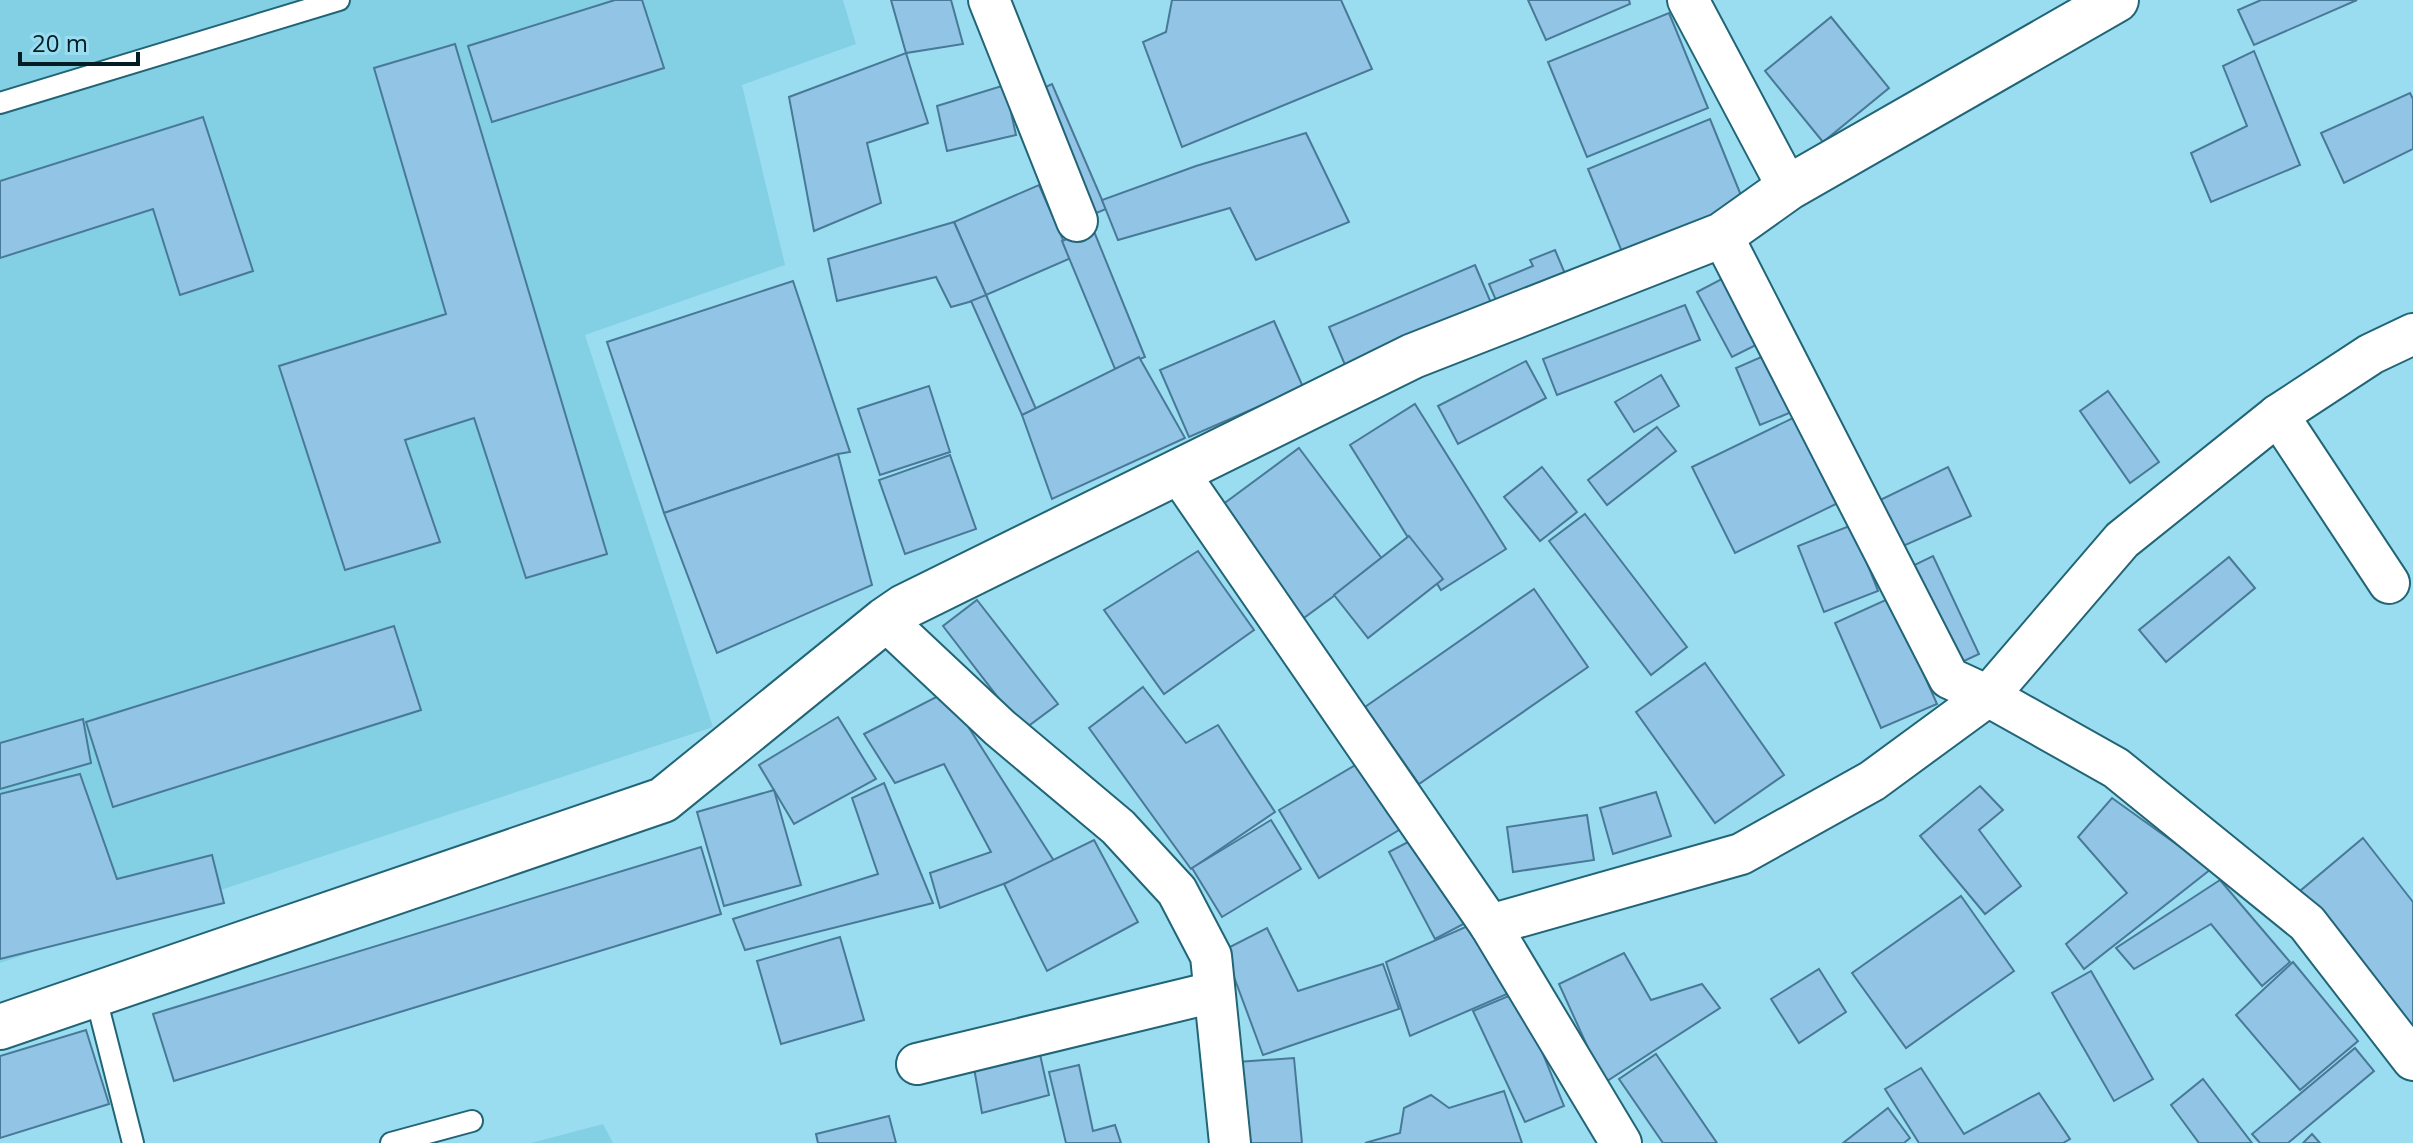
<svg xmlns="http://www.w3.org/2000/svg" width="2413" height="1143" font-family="'Open Sans',sans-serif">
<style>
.built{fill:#83cfe4}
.building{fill:#92c4e6;stroke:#487997;stroke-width:2}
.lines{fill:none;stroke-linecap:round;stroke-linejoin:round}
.service-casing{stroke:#216576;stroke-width:24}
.minor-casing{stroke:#216576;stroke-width:44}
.tertiary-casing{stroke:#216576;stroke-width:48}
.service{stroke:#fff;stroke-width:20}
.minor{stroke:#fff;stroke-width:40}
.tertiary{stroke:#fff;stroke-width:44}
</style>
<rect width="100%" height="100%" fill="#9bddf0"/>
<g class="built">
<path d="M0 0H843L856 44 742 85 785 265 585 335 713 727 0 963Z"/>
<path d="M603 1124 613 1143H531Z"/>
</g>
<g class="building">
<path d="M615 0H642L664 68 492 122 468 46Z"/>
<path d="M891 0H951L963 44 906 53Z"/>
<path d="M1172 0H1341L1372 69 1182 147 1143 42 1166 32Z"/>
<path d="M1528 0H1629L1630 4 1546 40Z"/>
<path d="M2261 0H2357L2254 45 2238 10Z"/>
<path d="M1669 13 1708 108 1587 157 1548 62Z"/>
<path d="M1831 17 1889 88 1823 142 1765 71Z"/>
<path d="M455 44 607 554 526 578 474 418 405 440 440 542 345 570 279 366 446 314 374 68Z"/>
<path d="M2254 51 2300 165 2211 202 2191 153 2247 126 2223 66Z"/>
<path d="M906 53 928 123 867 143 881 203 814 231 789 97Z"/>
<path d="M1052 84 1106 209 1077 221 1024 97Z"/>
<path d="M1005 85 1016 135 947 151 937 106Z"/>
<path d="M2410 93 2413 99V149L2344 183 2321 133Z"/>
<path d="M203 117 253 271 180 295 153 209 0 258V181Z"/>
<path d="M1710 119 1749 215 1627 264 1588 169Z"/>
<path d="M1306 133 1349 222 1256 260 1230 208 1118 240 1102 200 1196 166Z"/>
<path d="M1039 185 1071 258 986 295 954 222Z"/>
<path d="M954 222 987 297 951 307 936 277 837 301 828 259Z"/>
<path d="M1093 229 1145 357 1115 369 1062 241Z"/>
<path d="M1555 250 1566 276 1498 305 1489 284 1533 266 1530 260Z"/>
<path d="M1475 265 1494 310 1348 372 1329 327Z"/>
<path d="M1735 272 1770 338 1732 357 1697 292Z"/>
<path d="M793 281 850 452 838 454 664 513 607 342Z"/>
<path d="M986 295 1036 409 1022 415 971 301Z"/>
<path d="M1685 305 1700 340 1557 395 1543 359Z"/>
<path d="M1274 321 1303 387 1189 437 1160 370Z"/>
<path d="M1782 348 1806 406 1760 425 1736 368Z"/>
<path d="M1139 357 1185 438 1052 499 1022 415Z"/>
<path d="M1526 361 1546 398 1458 444 1438 406Z"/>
<path d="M1661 375 1679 406 1634 432 1615 402Z"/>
<path d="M929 386 950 452 880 475 858 409Z"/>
<path d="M2108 391 2159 462 2130 483 2080 411Z"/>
<path d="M1415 404 1506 549 1441 590 1350 445Z"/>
<path d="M1795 417 1838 503 1735 553 1692 467Z"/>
<path d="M1657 427 1676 451 1607 505 1588 480Z"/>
<path d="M1299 448 1383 560 1301 620 1218 508Z"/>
<path d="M838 454 872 585 717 653 664 513Z"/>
<path d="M950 455 976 529 905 554 879 480Z"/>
<path d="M1542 467 1577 512 1540 541 1504 497Z"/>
<path d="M1948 467 1971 516 1894 550 1874 503Z"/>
<path d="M1585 514 1687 647 1651 675 1549 541Z"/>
<path d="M1852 525 1878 591 1824 612 1798 546Z"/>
<path d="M1409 536 1443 579 1368 638 1334 595Z"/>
<path d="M1198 551 1254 630 1164 694 1104 610Z"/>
<path d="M1933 556 1979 654 1947 669 1902 571Z"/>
<path d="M2229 557 2255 588 2166 662 2139 630Z"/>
<path d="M1534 589 1588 667 1419 784 1365 707Z"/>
<path d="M1890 598 1937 704 1881 728 1835 623Z"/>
<path d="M977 600 1058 704 1023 730 943 626Z"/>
<path d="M394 626 421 710 113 807 86 722Z"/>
<path d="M1705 663 1784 775 1715 823 1636 712Z"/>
<path d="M1143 687 1186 743 1218 725 1275 812 1191 869 1089 728Z"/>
<path d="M946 692 1056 864 940 908 930 873 991 852 944 764 895 783 864 734Z"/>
<path d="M838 717 876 779 794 824 759 765Z"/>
<path d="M83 719 91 763 0 789V743Z"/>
<path d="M1369 757 1409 824 1319 878 1279 810Z"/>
<path d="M80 774 117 879 212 855 224 903 0 959V794Z"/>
<path d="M884 783 933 903 745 950 733 919 878 874 852 798Z"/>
<path d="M1980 786 2003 810 1979 830 2021 886 1985 914 1920 836Z"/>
<path d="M774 790 801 885 724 906 697 812Z"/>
<path d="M1656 792 1671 836 1613 854 1600 808Z"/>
<path d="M2112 798 2211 869 2084 969 2066 944 2127 893 2078 837Z"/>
<path d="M1587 815 1594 860 1513 872 1507 827Z"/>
<path d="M1271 820 1301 869 1222 917 1192 868Z"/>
<path d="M1425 833 1471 920 1435 939 1389 852Z"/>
<path d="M2363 838 2413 902V1033L2300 891Z"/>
<path d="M1094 840 1138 922 1047 971 1004 884Z"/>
<path d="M701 847 721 914 174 1081 153 1014Z"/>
<path d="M2220 880 2290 962 2262 986 2211 924 2134 969 2116 948Z"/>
<path d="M1961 896 2014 971 1906 1048 1852 973Z"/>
<path d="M1479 921 1507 994 1410 1036 1386 962Z"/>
<path d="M1267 928 1298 991 1383 964 1399 1009 1263 1055 1224 950Z"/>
<path d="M840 937 864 1020 781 1044 757 961Z"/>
<path d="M1624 953 1651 1000 1702 984 1720 1008 1604 1083 1559 984Z"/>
<path d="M2293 962 2358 1041 2300 1090 2236 1015Z"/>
<path d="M1819 969 1846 1012 1799 1043 1771 999Z"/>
<path d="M2091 971 2153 1079 2114 1101 2052 993Z"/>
<path d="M1518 992 1564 1106 1525 1122 1473 1011Z"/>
<path d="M86 1030 109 1104 0 1138V1056Z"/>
<path d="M2355 1048 2374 1071 2288 1143H2260L2252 1134Z"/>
<path d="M1039 1050 1049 1095 982 1113 974 1068Z"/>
<path d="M1656 1054 1717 1143H1663L1619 1079Z"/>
<path d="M1294 1058 1302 1143H1246L1237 1062Z"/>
<path d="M1079 1065 1093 1131 1115 1125 1121 1143H1066L1049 1072Z"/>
<path d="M1921 1068 1964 1134 2039 1093 2070 1139 2063 1143H1919L1885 1089Z"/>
<path d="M2203 1079 2252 1143H2199L2171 1105Z"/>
<path d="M1504 1091 1522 1143H1365L1400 1133 1404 1108 1431 1095 1449 1108Z"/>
<path d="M1888 1108 1910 1138 1904 1143H1843Z"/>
<path d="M889 1116 896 1143H818L816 1134Z"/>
<path d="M2312 1134 2320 1143H2303Z"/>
</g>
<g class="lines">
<defs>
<g id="service">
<path d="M0 103 339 0"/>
<path d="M95 994 133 1143"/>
<path d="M391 1143 472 1121"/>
</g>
<g id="minor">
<path d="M989 0 1077 221"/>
<path d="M1688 0 1788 188"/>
<path d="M1722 235 1949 678 1988 696 2116 768 2307 923 2413 1060"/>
<path d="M2278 415 2389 583"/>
<path d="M1178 472 1490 925 1621 1143"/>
<path d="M885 620 1000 728 1118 827 1177 891 1211 956 1230 1143"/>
<path d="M1490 925 1741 854 1872 781 1988 696 2122 540 2278 415 2371 354 2413 334"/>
<path d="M917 1064 1214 992"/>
</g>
<path id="tertiary" d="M0 1027 663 800 885 620 904 607 1413 356 1722 235 1788 188 2116 0"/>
</defs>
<use href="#service" class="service-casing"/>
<use href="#minor" class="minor-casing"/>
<use href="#tertiary" class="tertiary-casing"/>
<use href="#service" class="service"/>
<use href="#minor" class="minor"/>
<use href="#tertiary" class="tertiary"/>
</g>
<path d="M20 52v12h118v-12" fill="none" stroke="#021d24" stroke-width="4"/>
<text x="32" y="52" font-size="24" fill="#021d24" stroke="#9bddf0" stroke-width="6" paint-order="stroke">20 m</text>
</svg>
